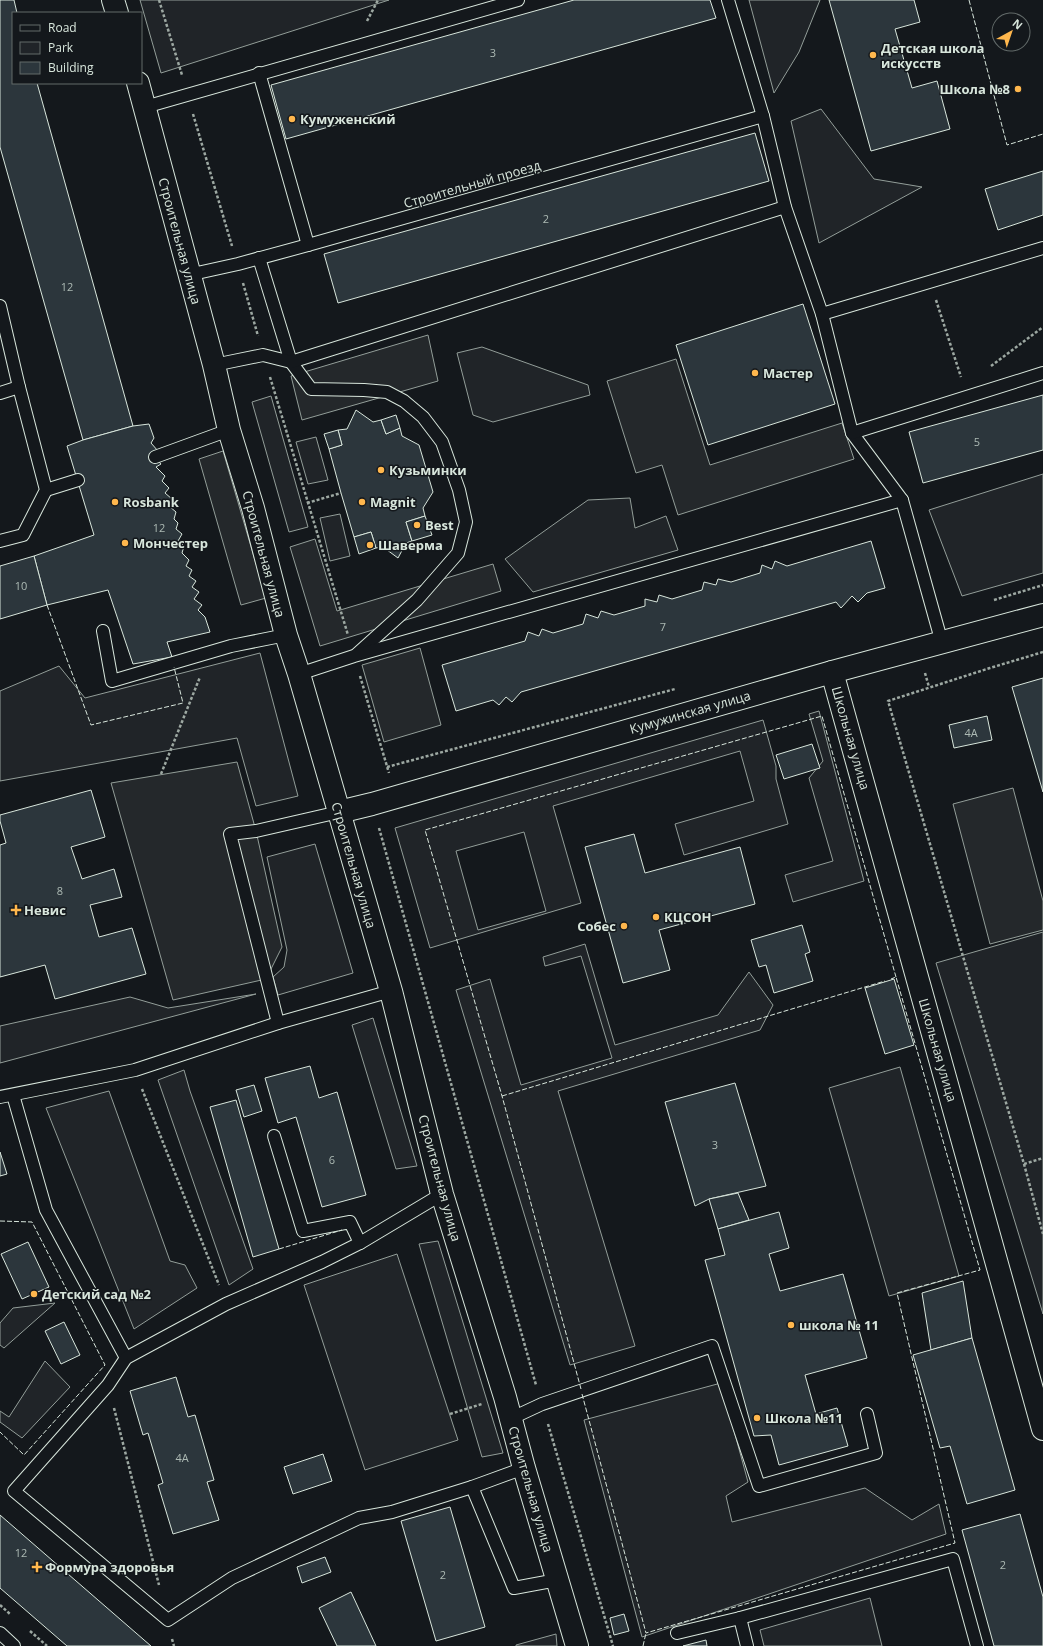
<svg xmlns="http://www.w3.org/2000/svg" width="1043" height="1646" font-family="'Open Sans',sans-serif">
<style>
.green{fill:#202428;stroke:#939e99;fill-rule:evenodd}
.parking{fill:#24282b;stroke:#939e99}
.building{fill:#2c363c;stroke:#d8e6dc}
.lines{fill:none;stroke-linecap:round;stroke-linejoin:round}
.lane-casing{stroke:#d8e6dc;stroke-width:14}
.street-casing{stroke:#d8e6dc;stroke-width:24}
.secondary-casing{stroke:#d8e6dc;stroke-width:24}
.path{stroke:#9da8a2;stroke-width:2.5;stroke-dasharray:3 2;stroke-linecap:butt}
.lane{stroke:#14181c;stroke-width:12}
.street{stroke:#14181c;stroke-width:22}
.secondary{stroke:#14181c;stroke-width:22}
.fence{stroke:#d8e6dc;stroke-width:1;stroke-dasharray:5 2;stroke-linecap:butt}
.poi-dot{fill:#ffb74d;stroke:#14181c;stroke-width:1.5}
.labels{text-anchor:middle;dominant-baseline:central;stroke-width:3;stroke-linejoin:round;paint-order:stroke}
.number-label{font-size:11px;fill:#adbab4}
.poi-label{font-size:13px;font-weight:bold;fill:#d8e6dc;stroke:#14181c;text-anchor:start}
.street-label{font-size:13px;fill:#d8e6dc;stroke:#14181c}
</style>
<rect width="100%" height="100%" fill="#14181c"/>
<g class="green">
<path d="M140 0H389L161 73Z"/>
<path d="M749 0H820L799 52 774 93Z"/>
<path d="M821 109 874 179 922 187 819 243 791 121Z"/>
<path d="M482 347 588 385 590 395 493 422 473 415 457 353Z"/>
<path d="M271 396 308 527 289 532 252 402Z"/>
<path d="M316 437 328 480 308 484 296 442Z"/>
<path d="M1043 474V573L962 596 929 510Z"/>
<path d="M630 498 635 528 666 516 678 550 533 592 505 559 588 500Z"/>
<path d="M340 514 350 556 330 561 320 518Z"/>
<path d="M260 653 298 796 256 806 237 738 0 781V691L59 666 85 698Z"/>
<path d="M819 711 864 881 793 902 785 875 833 861 809 778 823 761 809 714Z"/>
<path d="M763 720 776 766V779L788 824 684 855 675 824 754 801 740 751 553 806 581 903 430 948 395 828ZM524 832 546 911 478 930 456 851Z"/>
<path d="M315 844 353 973 278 995 273 977 284 967 287 950 267 857Z"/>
<path d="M1043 932V1314L936 963Z"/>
<path d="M585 944 615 1045 718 1015 749 972 773 1005 760 1030 558 1091 635 1346 570 1365 456 990 490 979 521 1085 612 1058 581 956 545 966 543 957Z"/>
<path d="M256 994 0 1063V1026L130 997 168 1008Z"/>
<path d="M373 1018 417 1166 396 1169 352 1025Z"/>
<path d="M900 1067 959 1276 889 1296 829 1088Z"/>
<path d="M184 1070 190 1091 253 1269 229 1285 158 1080Z"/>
<path d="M109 1091 170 1261 185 1265 197 1288 134 1329 46 1108Z"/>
<path d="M438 1241 503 1453 482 1457 419 1244Z"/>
<path d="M397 1254 458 1440 365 1470 304 1285Z"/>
<path d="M55 1303 4 1348 0 1345V1323L13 1308Z"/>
<path d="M45 1361 70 1387 22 1438 0 1422V1411L9 1417Z"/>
<path d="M721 1383 748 1482 726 1496 732 1522 865 1488 912 1520 939 1504 946 1534 642 1637 584 1420Z"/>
<path d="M870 1598 882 1646H764L760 1630Z"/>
<path d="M556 1634 557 1646H516V1645Z"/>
</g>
<g class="parking">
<path d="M428 335 438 381 302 420 291 376Z"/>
<path d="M676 359 710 465 842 423 854 459 678 515 662 465 636 473 607 381Z"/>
<path d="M223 451 266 598 241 605 199 459Z"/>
<path d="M315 539 337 611 493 564 501 591 320 646 290 547Z"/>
<path d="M420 648 441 725 384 742 362 665Z"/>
<path d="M237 762 256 831 282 947 266 979 173 1000 111 783Z"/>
<path d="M1013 788 1043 901V930L990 944 953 804Z"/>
</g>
<g class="building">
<path d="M0 0H14L17 13H13V83H37L133 426 83 440 0 147Z"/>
<path d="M574 0H710L716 18 286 139 271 85Z"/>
<path d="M829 0H914L920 22 895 29 912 88 937 81 950 129 871 151Z"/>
<path d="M755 133 769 181 338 303 324 254Z"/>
<path d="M1043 171V215L998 230 985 189Z"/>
<path d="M803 304 835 404 708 445 676 345Z"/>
<path d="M1043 395V450L923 483 909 432Z"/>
<path d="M356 410 373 422 381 420 386 434 400 428 402 436 419 445 433 492 423 508 425 516 406 522 412 541 406 543 398 558 383 547 376 548 371 532 354 537 341 493 329 449 342 445 338 430 347 429Z"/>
<path d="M396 415 400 428 386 434 381 420Z"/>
<path d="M149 424 154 438 151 443 158 451 155 457 161 464 156 467 165 476 162 481 169 488 165 493 172 499 169 506 176 512 174 519 178 523 176 529 182 534 178 541 184 546 182 553 189 560 186 566 192 570 189 576 196 581 192 587 199 592 194 599 202 605 198 610 205 617 210 632 167 642 172 657 133 664 108 590 47 605 34 556 94 535 67 446 83 440 133 426Z"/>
<path d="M338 430 342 445 329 449 324 434Z"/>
<path d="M425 516 432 535 412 541 406 522Z"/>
<path d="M371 532 376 548 359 554 354 537Z"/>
<path d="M871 541 885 588 867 593 858 602 852 596 841 608 836 602 521 692 512 702 506 697 499 705 493 700 456 711 442 665 525 641 528 632 539 636 542 629 553 633 583 624 586 614 598 618 601 611 614 615 645 606V599L657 602 659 595 672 599 702 590 704 582 716 585 718 579 731 582 760 573 762 565 772 569 775 561 787 566Z"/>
<path d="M34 556 47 605 0 619V566Z"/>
<path d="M1043 678V792L1012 687Z"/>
<path d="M987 716 992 740 954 748 949 725Z"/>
<path d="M812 744 820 768 784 779 776 755Z"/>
<path d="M91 790 105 837 71 847 82 879 114 869 122 897 90 905 99 937 132 928 146 974 55 999 45 965 0 977V845L6 843 0 821V815Z"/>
<path d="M634 834 645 873 740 847 755 904 659 930 670 970 623 983 585 847Z"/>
<path d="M802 925 810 952 805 954 813 981 774 993 766 965 759 967 751 940Z"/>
<path d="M894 979 914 1045 885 1054 865 988Z"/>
<path d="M310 1066 319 1098 337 1092 366 1195 322 1207 296 1117 278 1123 265 1078Z"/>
<path d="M735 1083 766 1186 709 1199 695 1206 665 1102Z"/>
<path d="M254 1085 262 1111 244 1117 236 1090Z"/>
<path d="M236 1100 279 1249 253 1257 210 1107Z"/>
<path d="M0 1152 7 1174 0 1176Z"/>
<path d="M738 1193 749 1220 718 1229 709 1199Z"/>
<path d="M779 1212 789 1248 769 1254 780 1291 843 1274 867 1358 805 1375 816 1414 837 1408 848 1446 779 1465 771 1435 754 1436 705 1260 725 1255 718 1229Z"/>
<path d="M28 1242 49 1287 22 1299 1 1254Z"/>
<path d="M963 1281 972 1338 931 1350 922 1293Z"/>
<path d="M64 1322 80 1355 61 1364 45 1331Z"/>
<path d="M972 1338 1015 1490 967 1504 950 1446 940 1448 913 1355Z"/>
<path d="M176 1377 188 1417 195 1415 214 1480 207 1482 219 1520 173 1534 158 1485 163 1483 148 1433 143 1435 130 1391Z"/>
<path d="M323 1454 332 1481 293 1494 284 1467Z"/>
<path d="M450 1507 485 1627 436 1641 401 1521Z"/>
<path d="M1020 1514 1043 1597V1646H994L962 1530Z"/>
<path d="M0 1515 151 1646H67L0 1588Z"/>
<path d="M325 1557 331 1572 302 1583 297 1567Z"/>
<path d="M351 1592 376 1646H337L319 1608Z"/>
<path d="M624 1614 629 1631 614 1635 610 1618Z"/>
<path d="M706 1640 707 1646H683Z"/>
</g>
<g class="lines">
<defs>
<g id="lane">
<path d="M728 0 763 116 785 207 822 314 852 433 902 500 942 643"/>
<path d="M259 73 308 245"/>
<path d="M145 107 518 0"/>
<path d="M259 258 291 362 311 389 364 390 387 392 404 401 423 417 442 442 459 490 466 522 458 553 417 600 357 654"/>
<path d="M188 275 238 264 308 245 763 116"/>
<path d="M0 306 19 387 46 490 23 535 0 541"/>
<path d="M822 314 1043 248"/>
<path d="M214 365 263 355 291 362 785 207"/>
<path d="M0 393 19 387"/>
<path d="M852 433 1043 373"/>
<path d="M155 457 229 430"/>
<path d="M46 490 78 480"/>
<path d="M103 631 112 681 231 646 286 635"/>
<path d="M299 674 354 656 902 500"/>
<path d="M278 1023 230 834 256 831 339 812"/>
<path d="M13 1095 46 1210 126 1358"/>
<path d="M0 1097 135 1070 278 1023 391 991"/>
<path d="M274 1136 303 1231 350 1222 360 1243"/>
<path d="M442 1194 360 1243 322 1262 226 1304 126 1358 108 1385 14 1491 168 1620 232 1578 359 1518 392 1512 472 1487 524 1468"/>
<path d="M512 1418 542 1404 712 1346 759 1486 876 1453 867 1414"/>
<path d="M472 1487 514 1588 557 1580"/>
<path d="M740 1618 953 1559 977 1646"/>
<path d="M0 1633 14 1646"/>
<path d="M677 1633 740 1618 747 1646"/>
</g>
<g id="street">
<path d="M832 672 1043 1429"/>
<path d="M339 812 372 804 832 672 1043 615"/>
</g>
<g id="secondary">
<path d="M113 0 117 13"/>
<path d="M138 83 214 365 229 430 253 508 286 635 299 674 391 991 442 1194 505 1397 524 1468 577 1646"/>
</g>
</defs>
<use href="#lane" class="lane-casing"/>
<use href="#street" class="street-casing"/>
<use href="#secondary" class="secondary-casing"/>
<g class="path">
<path d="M159 0 182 75"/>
<path d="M367 21 378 0"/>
<path d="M193 114 232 246"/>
<path d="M243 283 258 336"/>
<path d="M936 300 961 377"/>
<path d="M991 366 1043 327"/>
<path d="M270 377 348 635"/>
<path d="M307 503 341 493"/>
<path d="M994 600 1043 585"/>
<path d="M1043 652 990 668 888 701 1024 1164 1043 1234"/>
<path d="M925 673 929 687"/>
<path d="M360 676 389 773"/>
<path d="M387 767 675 689"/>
<path d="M161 774 200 677"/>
<path d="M379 828 536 1385"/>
<path d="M142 1089 219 1285"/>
<path d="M1024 1164 1043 1158"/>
<path d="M114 1408 159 1585"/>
<path d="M450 1414 482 1404"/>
<path d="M548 1424 613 1646"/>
<path d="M0 1605 10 1614"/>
<path d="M30 1631 47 1646"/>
<path d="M172 1639 174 1646"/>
</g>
<use href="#lane" class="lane"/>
<use href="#street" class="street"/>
<use href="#secondary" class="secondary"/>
<g class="fence">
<path d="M969 0 1007 145 1043 134"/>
<path d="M47 605 91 725 183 703 174 667"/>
<path d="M502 1096 885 981"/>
<path d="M0 1221 32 1222 105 1365 24 1455 0 1432"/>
<path d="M279 1249 342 1230"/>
<path d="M581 1389 502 1096 425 830 822 716 896 977"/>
<path d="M582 1394 646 1633 955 1543 897 1293 980 1270 896 977 891 979"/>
<path d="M643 1646 646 1633"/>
</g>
</g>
<g class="poi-dot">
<circle cx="873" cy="55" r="4"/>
<circle cx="1018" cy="89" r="4"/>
<circle cx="292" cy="119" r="4"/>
<circle cx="755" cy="373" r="4"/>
<circle cx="381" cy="470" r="4"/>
<circle cx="115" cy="502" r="4"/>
<circle cx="362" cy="502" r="4"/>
<circle cx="417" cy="525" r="4"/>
<circle cx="125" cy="543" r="4"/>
<circle cx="370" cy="545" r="4"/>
<path d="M14 904h4v4h4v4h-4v4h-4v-4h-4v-4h4z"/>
<circle cx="656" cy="917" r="4"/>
<circle cx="624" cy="926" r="4"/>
<circle cx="34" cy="1294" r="4"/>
<circle cx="791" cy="1325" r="4"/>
<circle cx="757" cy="1418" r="4"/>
<path d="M35 1561h4v4h4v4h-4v4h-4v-4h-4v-4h4z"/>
</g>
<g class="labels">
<g class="number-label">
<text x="493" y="52">3</text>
<text x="546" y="218">2</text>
<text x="67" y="286">12</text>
<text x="977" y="441">5</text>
<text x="159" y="527">12</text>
<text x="21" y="585">10</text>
<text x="663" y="626">7</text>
<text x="971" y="732">4А</text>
<text x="60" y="890">8</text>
<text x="715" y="1144">3</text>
<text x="332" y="1159">6</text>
<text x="182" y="1457">4А</text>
<text x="21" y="1552">12</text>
<text x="1003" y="1564">2</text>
<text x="443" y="1574">2</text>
</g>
<g class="poi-label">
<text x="881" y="48">Детская школа<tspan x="881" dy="15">искусств</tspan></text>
<text x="1010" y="89" text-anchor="end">Школа №8</text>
<text x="300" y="119">Кумуженский</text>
<text x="763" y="373">Мастер</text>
<text x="389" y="470">Кузьминки</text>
<text x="123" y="502">Rosbank</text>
<text x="370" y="502">Magnit</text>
<text x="425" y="525">Best</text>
<text x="133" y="543">Мончестер</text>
<text x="378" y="545">Шаверма</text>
<text x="24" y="910">Невис</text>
<text x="664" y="917">КЦСОН</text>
<text x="616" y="926" text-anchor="end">Собес</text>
<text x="42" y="1294">Детский сад №2</text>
<text x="799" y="1325">школа № 11</text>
<text x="765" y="1418">Школа №11</text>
<text x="45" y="1567">Формура здоровья</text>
</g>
<g class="street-label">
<text transform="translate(472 184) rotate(-16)">Строительный проезд</text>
<text transform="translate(180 241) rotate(75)">Строительная улица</text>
<text transform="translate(264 554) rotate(75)">Строительная улица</text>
<text transform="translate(690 712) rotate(-16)">Кумужинская улица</text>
<text transform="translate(851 738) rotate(74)">Школьная улица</text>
<text transform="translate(354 865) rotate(74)">Строительная улица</text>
<text transform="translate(938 1050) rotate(74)">Школьная улица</text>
<text transform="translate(440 1178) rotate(75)">Строительная улица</text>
<text transform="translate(531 1489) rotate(74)">Строительная улица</text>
</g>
</g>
<rect x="12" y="12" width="130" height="72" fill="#14181c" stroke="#626a69"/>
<rect x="20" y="25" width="20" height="6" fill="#14181c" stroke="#626a69"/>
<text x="48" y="32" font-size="12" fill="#d8e6dc">Road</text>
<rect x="20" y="42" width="20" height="12" fill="#202428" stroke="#626a69"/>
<text x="48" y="52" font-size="12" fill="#d8e6dc">Park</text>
<rect x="20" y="62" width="20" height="12" fill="#2c363c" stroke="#626a69"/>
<text x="48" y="72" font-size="12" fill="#d8e6dc">Building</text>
<g transform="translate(1011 32) rotate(40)"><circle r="19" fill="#14181c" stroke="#626a69"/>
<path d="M0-3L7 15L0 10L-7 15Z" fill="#ffb74d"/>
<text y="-6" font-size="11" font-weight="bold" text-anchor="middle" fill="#d8e6dc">N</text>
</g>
</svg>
